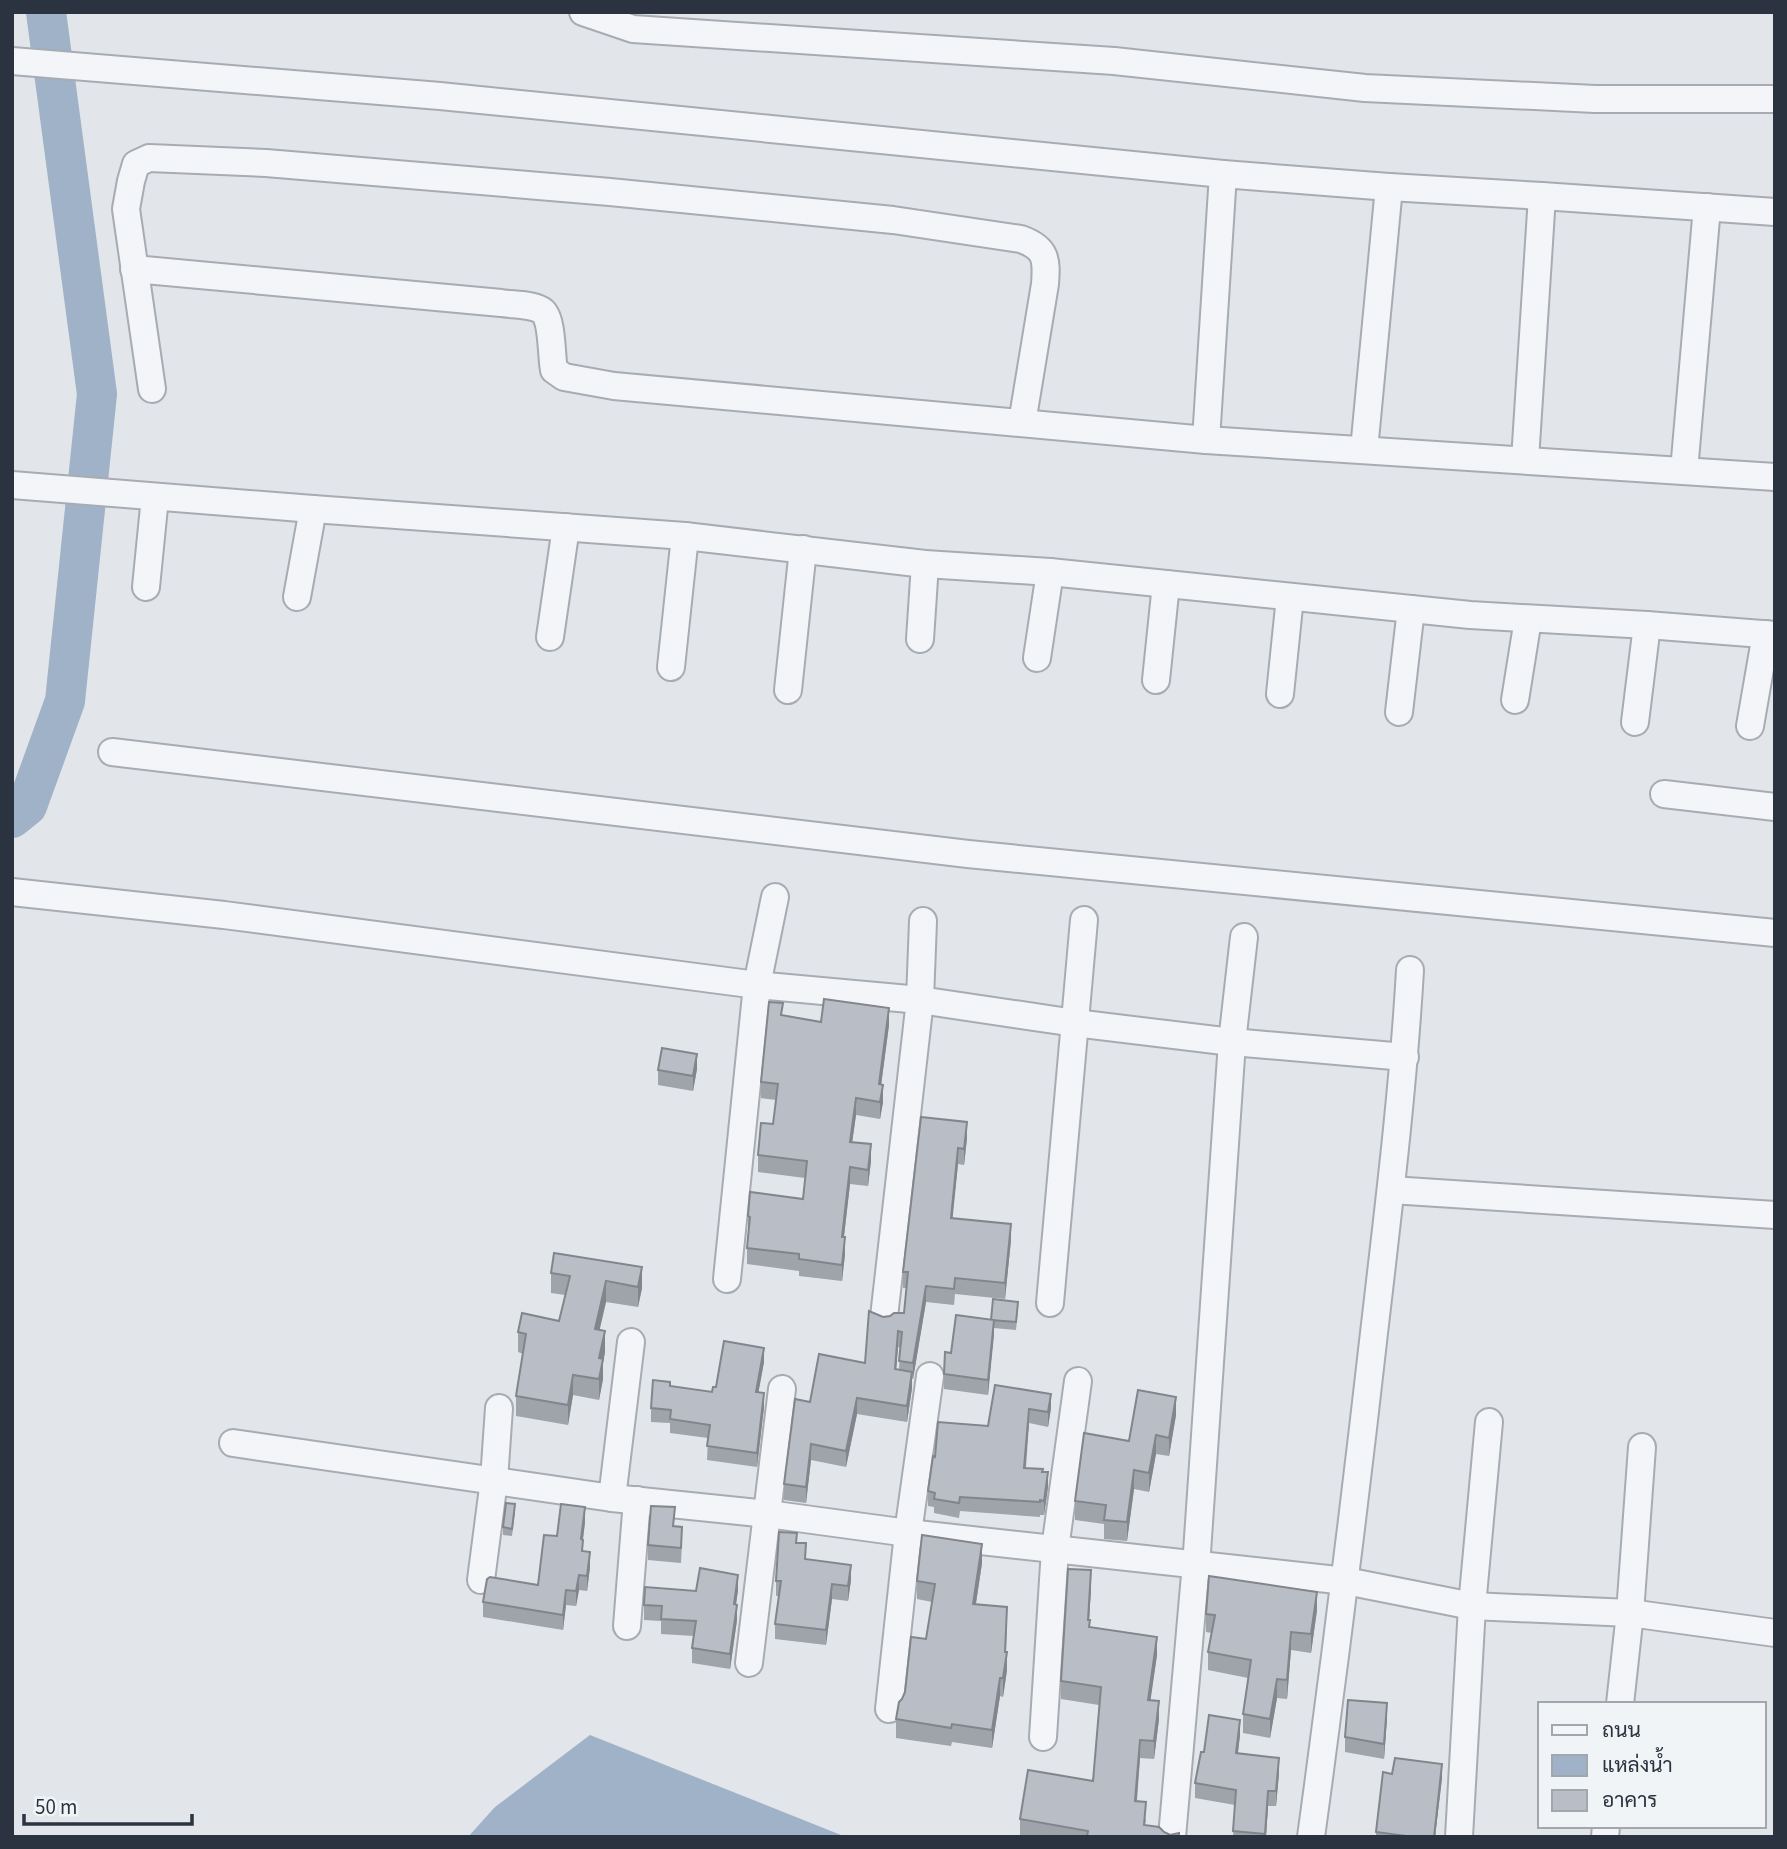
<svg xmlns="http://www.w3.org/2000/svg" width="1787" height="1849" font-family="'Source Sans 3',Sarabun,sans-serif">
<style>
.water{fill:#9fb2c7}
.lines{fill:none;stroke-linecap:round;stroke-linejoin:round}
.river{stroke:#9fb2c7;stroke-width:40}
.minor-casing{stroke:#a7acb3;stroke-width:30}
.minor{stroke:#f4f5f8;stroke-width:26}
.wall{fill:#9fa3aa;fill-rule:evenodd}
.shaded-wall{fill:#82858b}
.building{fill:#b9bec6;stroke:#82858b;stroke-width:2}
</style>
<rect width="100%" height="100%" fill="#e2e5e9"/>
<path class="water" d="M590 1735 846 1837H468L495 1807Z"/>
<g class="lines">
<path class="river" d="M12 818 27 806 65 701 97 394 46 12"/>
<defs>
<g id="minor">
<path d="M583 12 633 29 1114 61 1365 88 1595 99H1775"/>
<path d="M12 61 440 96 1223 174 1389 187 1542 196 1775 212"/>
<path d="M134 269 501 303C513 305 530 304 541 310 553 316 551 356 554 370L564 377 614 386 1206 440 1775 477"/>
<path d="M152 389 126 209 131 181 136 164 149 158 266 163 610 192 893 220 1021 239C1046 248 1047 259 1045 284L1022 423"/>
<path d="M1206 440 1223 174"/>
<path d="M1364 450 1389 187"/>
<path d="M1525 460 1542 196"/>
<path d="M1684 471 1707 207"/>
<path d="M12 485 313 509 685 536 925 564 1050 572 1470 615 1647 625 1775 635"/>
<path d="M146 587 155 497"/>
<path d="M297 597 313 509"/>
<path d="M550 637 566 527"/>
<path d="M920 639 925 564"/>
<path d="M1037 658 1050 572"/>
<path d="M671 667 685 536"/>
<path d="M1156 680 1166 584"/>
<path d="M788 690 803 549"/>
<path d="M1280 694 1290 597"/>
<path d="M1515 700 1528 619"/>
<path d="M1399 712 1411 609"/>
<path d="M1635 722 1647 625"/>
<path d="M1750 726 1766 634"/>
<path d="M112 752 968 854 1775 933"/>
<path d="M1664 794 1775 807"/>
<path d="M12 892 224 915 757 985 920 1000 1075 1023 1232 1042 1405 1057"/>
<path d="M1391 1190 1775 1215"/>
<path d="M727 1279 757 985 775 897"/>
<path d="M1050 1303 1084 920"/>
<path d="M884 1317 920 1000 923 921"/>
<path d="M233 1443 612 1498 768 1514 908 1533 1346 1581 1472 1606 1630 1613 1775 1633"/>
<path d="M612 1498 631 1342"/>
<path d="M481 1580 494 1480 499 1408"/>
<path d="M627 1626 637 1500"/>
<path d="M749 1663 782 1389"/>
<path d="M1620 1704 1630 1613 1642 1447"/>
<path d="M889 1709 908 1533 930 1376"/>
<path d="M1043 1737 1055 1549 1078 1381"/>
<path d="M1172 1837 1197 1552 1232 1042 1244 937"/>
<path d="M1311 1837C1334 1669 1355 1501 1374 1333 1388 1212 1403 1092 1410 970"/>
<path d="M1459 1837 1472 1606 1489 1422"/>
<path d="M1605 1837 1606 1826"/>
</g>
</defs>
<use href="#minor" class="minor-casing"/>
<use href="#minor" class="minor"/>
</g>
<g class="wall">
<path d="M783 1015 821 1022 889 1025 881 1085 883 1102 880 1119 856 1115 852 1142 871 1161 868 1186 850 1184 844 1237 845 1254 842 1281 799 1276V1271L747 1264V1248L748 1233V1216L803 1199 805 1178 758 1172V1155L773 1124 776 1100 761 1098V1082Z"/>
<path d="M697 1069 693 1091 658 1085V1070Z"/>
<path d="M921 1117 967 1138 964 1165 958 1164 952 1219 1011 1240 1005 1299 955 1294 954 1305 926 1302 913 1379H912V1388L907 1422 857 1414 846 1467 811 1460 806 1503 784 1500V1484L810 1402 865 1363 883 1317 904 1313 906 1288H903V1272ZM898 1347 900 1348 899 1370 896 1369Z"/>
<path d="M551 1273 642 1288 638 1307 606 1302 599 1330 605 1352 603 1362V1379L599 1400 573 1395 568 1425 516 1416V1396L523 1354 518 1352V1332L559 1321 565 1295 551 1293Z"/>
<path d="M1018 1310 1016 1330 994 1328 988 1395 944 1389V1374L951 1353 991 1320Z"/>
<path d="M764 1362 758 1393 764 1407 757 1467 707 1460 708 1438 670 1433V1423L651 1422V1408L670 1386 712 1392 716 1387Z"/>
<path d="M1051 1394V1408L1048 1427 1029 1423 1026 1468 1042 1472 1048 1487 1044 1515H1040V1517L960 1511 959 1518 934 1513V1507L928 1506V1491L935 1457 988 1426Z"/>
<path d="M1176 1415 1169 1456 1156 1454 1149 1492 1134 1489 1127 1541 1104 1539V1524L1075 1520V1501L1129 1441Z"/>
<path d="M515 1512 512 1536 503 1535V1527Z"/>
<path d="M585 1522 583 1540V1551L590 1567 587 1591 579 1590 576 1606 566 1605 563 1630 483 1617V1602L538 1585 557 1536Z"/>
<path d="M675 1526 682 1542 681 1563 648 1560V1545Z"/>
<path d="M797 1543 806 1559 851 1580 848 1601 832 1599 826 1645 775 1639V1624L779 1596H776V1581Z"/>
<path d="M982 1563 976 1604 1007 1625 1006 1652 1007 1670 1003 1697 1000 1696 992 1748 952 1742 951 1746 896 1738V1719L902 1699 926 1639 932 1602 917 1599V1581Z"/>
<path d="M1091 1588 1089 1620 1090 1627 1157 1655 1150 1700 1159 1719 1154 1759 1140 1758 1137 1801 1146 1820 1145 1825 1179 1837H1020V1819L1093 1781 1099 1705 1061 1699V1681Z"/>
<path d="M738 1590 736 1604 737 1620 730 1669 692 1663V1648L694 1636 661 1634V1621L644 1620V1605L696 1591Z"/>
<path d="M1317 1610 1311 1653 1291 1650 1287 1699 1277 1698 1270 1738 1243 1733V1714L1248 1678 1208 1670V1652L1212 1633 1206 1632V1614Z"/>
<path d="M1387 1718 1384 1759 1345 1752V1737Z"/>
<path d="M1240 1735 1238 1753 1279 1773 1276 1806H1268L1266 1837H1233L1235 1805 1195 1798V1783L1204 1752Z"/>
<path d="M1442 1778 1435 1837H1376V1832Z"/>
</g>
<g class="shaded-wall">
<path d="M889 1008V1025L879 1101V1084Z"/>
<path d="M697 1054V1069L693 1091V1076Z"/>
<path d="M883 1085V1102L880 1119V1102Z"/>
<path d="M856 1098V1115L850 1158V1142Z"/>
<path d="M967 1122V1138L964 1165V1149Z"/>
<path d="M871 1144V1161L868 1186V1170Z"/>
<path d="M958 1148V1164L951 1234V1218Z"/>
<path d="M850 1167V1184L842 1253V1237Z"/>
<path d="M1011 1224V1240L1005 1299V1283Z"/>
<path d="M845 1237V1254L842 1281V1265Z"/>
<path d="M642 1267V1288L638 1307V1287Z"/>
<path d="M606 1281V1302L595 1350V1329Z"/>
<path d="M926 1286V1302L913 1379V1363Z"/>
<path d="M994 1320V1335L988 1395V1380Z"/>
<path d="M605 1331V1352L603 1363V1379L599 1400V1358Z"/>
<path d="M898 1331V1347L895 1385V1369Z"/>
<path d="M764 1348V1362L756 1406V1392Z"/>
<path d="M912 1372V1388L907 1422V1406Z"/>
<path d="M573 1375V1395L568 1425V1405Z"/>
<path d="M764 1393V1407L757 1467V1453Z"/>
<path d="M1051 1394V1408L1048 1427V1412Z"/>
<path d="M1176 1397V1415L1169 1456V1438Z"/>
<path d="M857 1398V1414L846 1467V1451Z"/>
<path d="M1029 1409V1423L1024 1482V1468Z"/>
<path d="M1156 1435V1454L1149 1492V1473Z"/>
<path d="M811 1444V1460L806 1503V1487Z"/>
<path d="M1134 1470V1489L1127 1541V1522Z"/>
<path d="M1048 1472V1487L1044 1515V1501Z"/>
<path d="M585 1507V1522L581 1554V1539Z"/>
<path d="M982 1544V1563L973 1622V1604Z"/>
<path d="M590 1552V1567L587 1591V1576Z"/>
<path d="M851 1565V1580L848 1601V1586Z"/>
<path d="M1091 1570V1588L1088 1637V1620Z"/>
<path d="M579 1575V1590L576 1606V1591Z"/>
<path d="M738 1575V1590L734 1619V1604Z"/>
<path d="M832 1584V1599L826 1645V1630Z"/>
<path d="M566 1590V1605L563 1630V1615Z"/>
<path d="M1317 1592V1610L1311 1653V1634Z"/>
<path d="M737 1605V1620L730 1669V1654Z"/>
<path d="M1007 1607 1005 1664 1007 1652V1670L1003 1697V1678Z"/>
<path d="M1291 1632V1650L1287 1699V1680Z"/>
<path d="M1157 1637V1655L1148 1718V1700Z"/>
<path d="M1000 1678V1696L992 1748V1730Z"/>
<path d="M1277 1679V1698L1270 1738V1719Z"/>
<path d="M1159 1701V1719L1154 1759V1741Z"/>
<path d="M1387 1703V1718L1384 1759V1744Z"/>
<path d="M1240 1720V1735L1236 1768V1753Z"/>
<path d="M1140 1740V1758L1135 1819V1801Z"/>
<path d="M1279 1758V1773L1276 1806V1791Z"/>
<path d="M1442 1764V1778L1435 1837H1434Z"/>
<path d="M1268 1791V1806L1266 1837H1265Z"/>
</g>
<g class="building">
<path d="M824 999 889 1008 879 1084 883 1085 880 1102 856 1098 850 1142 871 1144 868 1170 850 1167 842 1237H845L842 1265 799 1259V1254L747 1248 750 1217 748 1216 750 1192 803 1199 807 1161 758 1155 761 1123 773 1124 778 1084 761 1082 769 1002 783 1003 781 1015 821 1022Z"/>
<path d="M662 1048 697 1054 693 1076 658 1070Z"/>
<path d="M921 1117 967 1122 964 1149 958 1148 951 1218 1011 1224 1005 1283 955 1278 954 1289 926 1286 913 1363 899 1361 902 1332 898 1331 895 1369 912 1372 907 1406 857 1398 846 1451 811 1444 806 1487 784 1484 795 1399 810 1402 819 1354 865 1363 869 1311 883 1317 890 1316 894 1313H904L908 1272H903Z"/>
<path d="M554 1253 642 1267 638 1287 606 1281 595 1329 605 1331 599 1358 603 1359 599 1379 573 1375 568 1405 516 1396 526 1334 518 1332 522 1313 559 1321 570 1276 551 1273Z"/>
<path d="M993 1299 1018 1302 1016 1322 991 1320Z"/>
<path d="M956 1315 994 1320 988 1380 944 1374 945 1352 951 1353Z"/>
<path d="M724 1341 764 1348 756 1392 764 1393 757 1453 707 1446 710 1425 670 1419 671 1410 651 1408 653 1380 670 1382V1386L712 1392 713 1387H716Z"/>
<path d="M995 1385 1051 1394 1048 1412 1029 1409 1024 1468 1043 1469 1042 1472H1048L1044 1501 1040 1500V1502L960 1497 959 1503 934 1499 935 1493 928 1491 933 1456 935 1457 938 1422 988 1426Z"/>
<path d="M1138 1390 1176 1397 1169 1438 1156 1435 1149 1473 1134 1470 1127 1522 1104 1520 1106 1505 1075 1501 1084 1433 1129 1441Z"/>
<path d="M506 1503 515 1504 512 1529 503 1527Z"/>
<path d="M561 1504 585 1507 581 1539 583 1540 582 1551 590 1552 587 1576 579 1575 576 1591 566 1590 563 1615 483 1602 487 1579 490 1577 538 1585 544 1535 557 1536Z"/>
<path d="M651 1506 675 1507 673 1526 682 1527 681 1548 648 1545Z"/>
<path d="M779 1532 797 1533 796 1543H806L805 1559 851 1565 848 1586 832 1584 826 1630 775 1624 781 1581H776Z"/>
<path d="M922 1535 982 1544 973 1604 1007 1607 1005 1652H1007L1003 1678H1000L992 1730 952 1724 951 1728 896 1719 899 1702 902 1699 905 1692 911 1637 926 1639 935 1584 917 1581Z"/>
<path d="M700 1568 738 1575 734 1604 737 1605 730 1654 692 1648 696 1621 661 1619 662 1606 644 1605 645 1587 696 1591Z"/>
<path d="M1068 1569 1091 1570 1088 1620H1090L1089 1627 1157 1637 1148 1700 1159 1701 1154 1741 1140 1740 1135 1801 1146 1802 1144 1825 1159 1827 1164 1832 1170 1835 1179 1833V1837H1096L1087 1836 1088 1831 1020 1819 1028 1770 1093 1781 1101 1687 1061 1681Z"/>
<path d="M1209 1576 1317 1592 1311 1634 1291 1632 1287 1680 1277 1679 1270 1719 1243 1714 1251 1660 1208 1652 1215 1615 1206 1614Z"/>
<path d="M1348 1700 1387 1703 1384 1744 1345 1737Z"/>
<path d="M1209 1715 1240 1720 1236 1753 1279 1758 1276 1791H1268L1265 1834 1233 1831 1236 1790 1195 1783 1201 1752H1204Z"/>
<path d="M1395 1758 1442 1764 1434 1837H1414L1376 1832 1383 1772 1392 1774Z"/>
</g>
<rect width="1787" height="1849" fill="none" stroke="#2b3340" stroke-width="28"/>
<rect x="1538" y="1702" width="228" height="126" fill="#f1f4f7" stroke="#a2a7ae" stroke-width="2"/>
<rect x="1552" y="1725" width="35" height="10" fill="#f4f5f8" stroke="#a2a7ae" stroke-width="2"/>
<text x="1602" y="1737" font-size="21" fill="#2b3340">ถนน</text>
<rect x="1552" y="1755" width="35" height="21" fill="#9fb2c7" stroke="#a2a7ae" stroke-width="2"/>
<text x="1602" y="1772" font-size="21" fill="#2b3340">แหล่งน้ำ</text>
<rect x="1552" y="1790" width="35" height="21" fill="#b9bec6" stroke="#a2a7ae" stroke-width="2"/>
<text x="1602" y="1807" font-size="21" fill="#2b3340">อาคาร</text>
<path d="M24 1814v10h168v-10" fill="none" stroke="#2b3340" stroke-width="3.5"/>
<text x="35" y="1814" font-size="21" fill="#2b3340" stroke="#f1f4f7" stroke-width="5" paint-order="stroke">50 m</text>
</svg>
